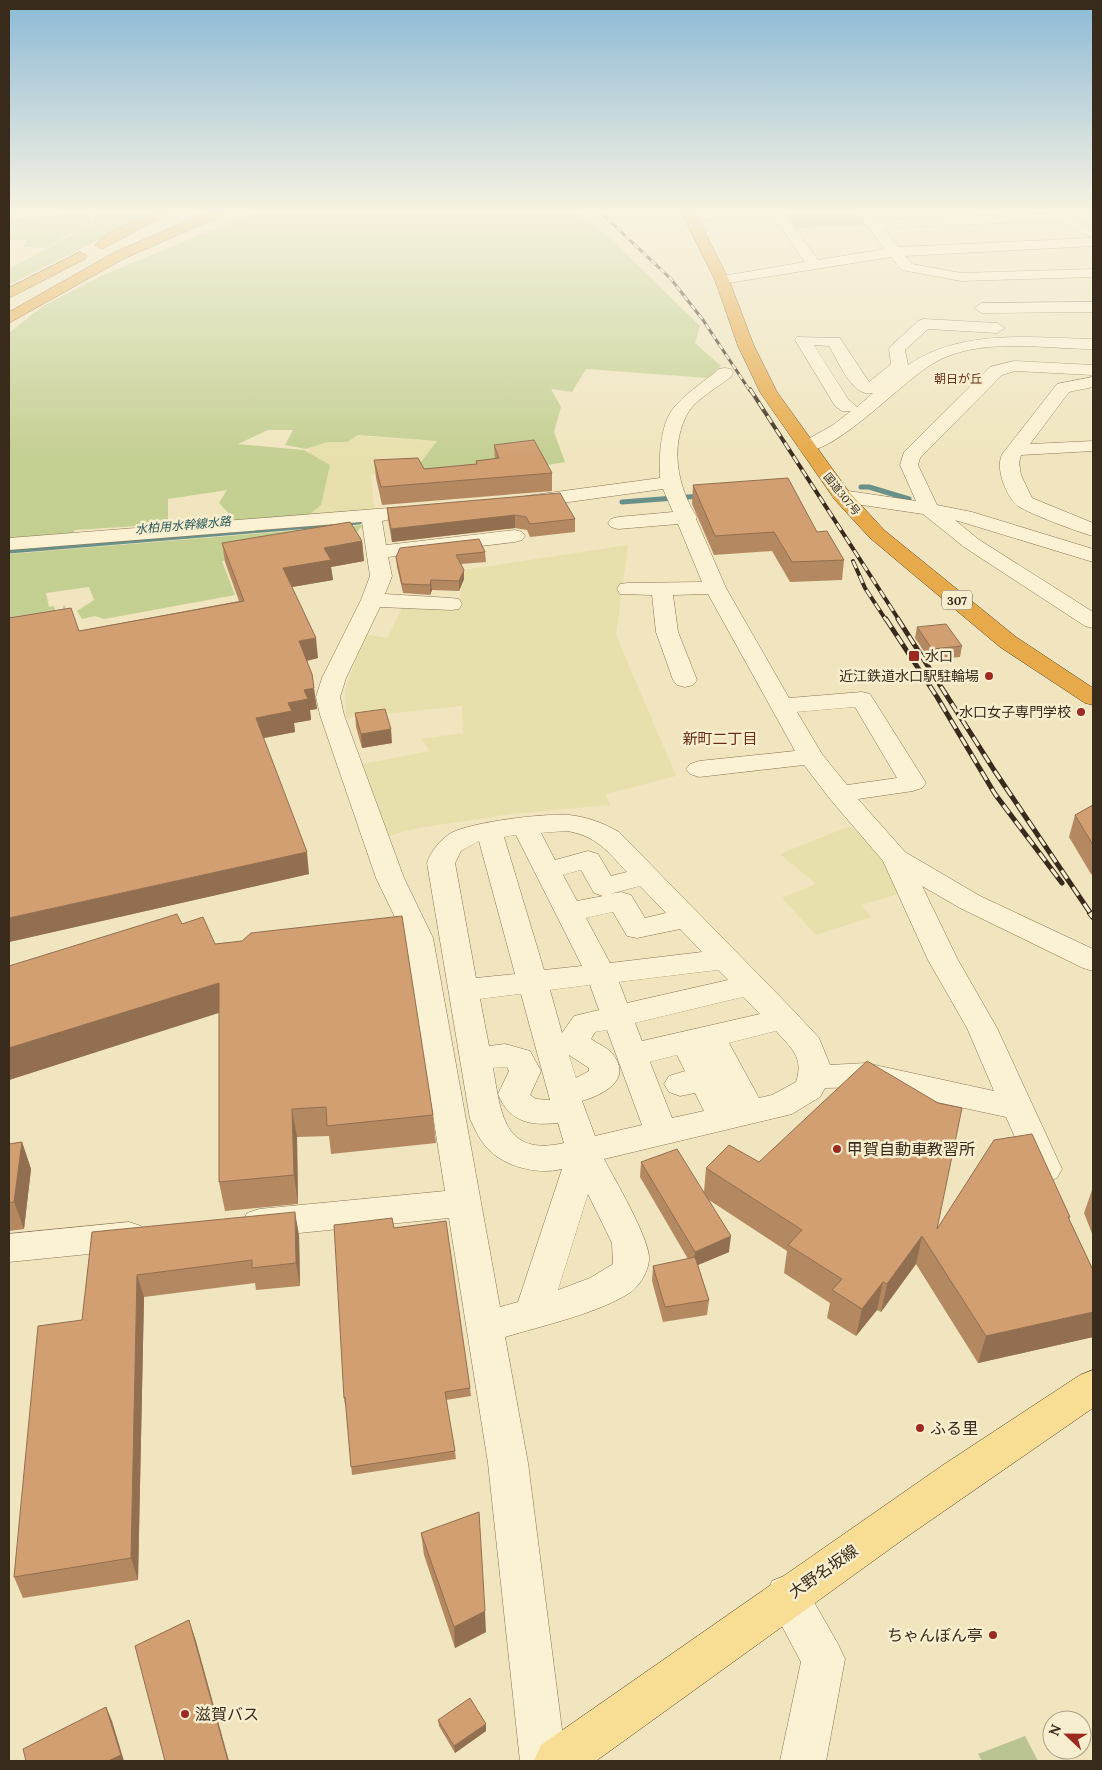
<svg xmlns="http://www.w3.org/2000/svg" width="1102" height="1770" font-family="Lora,'Noto Sans JP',serif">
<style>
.farmland{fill:#e7e0ac}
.green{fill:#c4cf92}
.cemetery{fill:#bac392}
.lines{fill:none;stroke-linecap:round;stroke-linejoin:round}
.stream{stroke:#699089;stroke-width:5}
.minor-casing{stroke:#8a7556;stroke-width:1}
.major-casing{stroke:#57422b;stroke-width:1}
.highway-casing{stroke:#57422b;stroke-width:1}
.minor{fill:#fbf1d3;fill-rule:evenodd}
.major{fill:#f7de94;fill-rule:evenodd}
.highway{fill:#e6aa4a;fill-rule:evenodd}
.rail-far3-casing{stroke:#392b1c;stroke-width:3}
.rail-far2-casing{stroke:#392b1c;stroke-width:4}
.rail-far1-casing{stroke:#392b1c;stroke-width:5}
.rail-casing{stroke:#392b1c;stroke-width:6}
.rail-far3{stroke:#f7eecf;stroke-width:2;stroke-dasharray:6;stroke-linecap:butt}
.rail-far2{stroke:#f7eecf;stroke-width:2.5;stroke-dasharray:8;stroke-linecap:butt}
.rail-far1{stroke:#f7eecf;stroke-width:3;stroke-dasharray:10;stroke-linecap:butt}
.rail{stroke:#f7eecf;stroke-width:4.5;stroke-dasharray:13;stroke-linecap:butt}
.wall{fill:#b48962}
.shaded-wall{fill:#926f50}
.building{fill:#d19f72;stroke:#926f50}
.poi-dot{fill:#9d2923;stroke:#f7eecf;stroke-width:2}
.labels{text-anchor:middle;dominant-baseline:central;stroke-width:5;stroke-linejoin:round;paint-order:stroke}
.far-street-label{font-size:11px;fill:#392b1c;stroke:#f7eecf}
.far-neighbourhood-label{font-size:12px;fill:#682e18;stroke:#f7eecf}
.far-water-label{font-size:12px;font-style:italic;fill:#2a5a59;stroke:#f7eecf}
.shield{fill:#f7eecf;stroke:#726652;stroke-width:1}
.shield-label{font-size:12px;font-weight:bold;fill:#392b1c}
.poi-label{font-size:14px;fill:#392b1c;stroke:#f7eecf;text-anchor:end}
.neighbourhood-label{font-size:15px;fill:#682e18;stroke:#f7eecf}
.near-poi-label{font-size:16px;fill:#392b1c;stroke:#f7eecf;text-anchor:start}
.near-street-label{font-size:16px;fill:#392b1c;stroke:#f7eecf}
</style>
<rect width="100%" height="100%" fill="#f0e5bf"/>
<g class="farmland">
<path d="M325 434 437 441 415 470 371 475 375 513 308 517 309 449Z"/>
<path d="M628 545 616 635 676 776 606 794 610 805 511 814 418 828 389 836 363 764 430 751 421 739 463 733 462 706 346 718 345 690 365 634 387 638 402 609H459L463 570Z"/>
<path d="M850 826 879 851 898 894 862 905 871 917 816 935 782 898 816 884 780 854Z"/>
</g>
<g class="green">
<path d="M88 211 91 223 45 248 23 247 27 240H9V218Z"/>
<path d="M93 211H156L9 285V269L96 222Z"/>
<path d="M258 211H573L605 233 700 326 695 343 721 366 708 378 586 369 572 392 551 389 561 407 554 432 565 462 477 477 415 470 437 441 358 435 347 442H327L306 449 285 445 293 430H268L238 444 304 450 330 465 321 505 305 518 238 523 219 503 227 490 168 499V524L75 530 70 537 9 541V333L43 306 103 275Z"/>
<path d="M363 525 357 532 296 543 297 547 222 561 235 595 104 619 95 616 82 619 77 611 94 600 89 587 46 593 49 607 54 606 57 615 64 614 63 606 65 605 70 628 9 638V554Z"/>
</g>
<g class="cemetery">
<path d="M781 211 858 212 867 225 793 228Z"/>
<path d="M1025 1736 1038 1761H982L978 1754Z"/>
</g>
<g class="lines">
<g class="stream">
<path d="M861 487H869L909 499"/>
<path d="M622 502 701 496"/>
<path d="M9 551 359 522"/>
</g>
<defs>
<g id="minor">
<path d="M22 211H67L60 215 9 220V212Z"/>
<path d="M719 211H783L818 260 885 249 856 211H869L876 220 1059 213 1093 229V246L905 256 912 264 961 273 1093 269V277L961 281 902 270 891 257 722 284 717 283 715 280 717 277 805 262 773 216 690 220 683 216 690 212ZM1057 221 1092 238 899 247 883 228Z"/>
<path d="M1093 302V312L982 313 974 308 982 303Z"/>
<path d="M924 319 997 323 1005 328 997 333 928 329 905 350 908 365C963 328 1031 338 1093 339V349C1042 349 978 336 932 364 903 381 831 458 801 451L798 447 801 443 833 425 851 411H842L835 406 795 340 797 337 840 338 869 382 891 364 889 349 891 346 918 321ZM814 345 829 346C838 360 852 398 873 393L857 407 848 399Z"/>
<path d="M1014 361 1093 365V375L1015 371 1002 375 920 458 918 465 937 505 972 512 1093 549V562L955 520 978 539 1093 612V628L1085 626 964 547 923 514 842 502 835 500 832 496 835 492 842 490 916 501 900 465 904 452 990 367Z"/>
<path d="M725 368 731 369 733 373 731 377C720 385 696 400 689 411 669 444 677 487 697 517L696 519 726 588 789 698 862 692 870 694 926 783 922 788 913 791 858 799 905 852 980 896 1093 949V971L1083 968 960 908 922 886 958 960 997 1028 1062 1169 1057 1178 1045 1182 1033 1178 1006 1117 866 1087 825 1088 820 1097 792 1114 604 1159C616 1182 646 1232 649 1256 650 1269 641 1284 631 1292 600 1313 541 1326 505 1337L528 1463 566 1761H520L488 1463 449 1218 259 1237 247 1233 242 1223 247 1213 259 1209 445 1191 405 938 376 878 320 715 316 697 322 678 361 600 370 576 362 522 9 550V538L389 508 396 510 399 514 396 518 382 521 386 545 515 530 522 532 525 536 522 540 515 542 388 557 392 576 385 594 451 598 459 599 462 604 459 609 451 610 380 607 346 678 340 697 344 715 404 878 433 938 500 1307 518 1302 562 1169C538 1175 505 1167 488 1149 480 1141 475 1129 470 1119L427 863C431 851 440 840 451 833 472 822 544 813 569 815 588 817 603 823 619 832L794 1011 819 1038 830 1065 866 1063 994 1091 967 1028 928 960 883 861 830 799 804 765 699 777 690 774 686 769 690 764 699 761 795 751 708 594 673 595 678 632 697 680 693 685 685 687 677 685 673 680 656 632 652 595 620 594 617 589 620 584 628 583 702 582 678 524 618 529 611 527 608 523 611 519 618 517 673 512 663 489 526 508 519 506 516 502 519 498 526 496 660 478C659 456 660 420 677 404 689 391 705 381 719 369ZM855 707 897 778 847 785 822 754 797 712ZM567 831C597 836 607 851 627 872L611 876 598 854 588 851 555 860 541 833ZM516 835 582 966 544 970 504 837ZM479 841 515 974 476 978 455 863 461 851ZM581 870 594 893 603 896 577 901 563 875ZM640 886 666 913 645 918 631 895 621 892 610 894ZM613 912 627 936 637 938 680 929 702 952 610 963 586 918ZM718 970 728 980 627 1003 619 982ZM590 985 599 1010 574 1016 562 1033 550 990ZM521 994 550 1100 536 1099 530 1095 541 1071 530 1051 505 1044 489 1046 480 999ZM743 997 760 1014 642 1041 635 1023ZM607 1030 642 1125 595 1136 582 1101C605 1094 634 1079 611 1052 606 1047 598 1044 591 1039L595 1032ZM776 1031C792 1049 804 1057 796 1082L772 1095 759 1098 729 1043ZM569 1055 589 1068V1071L576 1078ZM677 1055 685 1071 669 1076 664 1084 669 1092 680 1096 695 1093 704 1111 672 1118 650 1062ZM507 1067 509 1071 498 1094C509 1122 530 1126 558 1123L564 1143C503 1157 501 1113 493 1068ZM588 1194 612 1243 613 1264 590 1278 558 1290Z"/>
<path d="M1093 377V387L1069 392 1030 444 1093 441V451L1021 455 1019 463 1021 475 1032 498 1093 523V536C1080 533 1028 513 1018 506 1006 497 994 466 1003 453L1057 384Z"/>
<path d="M129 1222 141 1226 146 1236 141 1246 129 1250 9 1262V1234Z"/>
<path d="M787 1575 802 1581 838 1644 845 1659 826 1761H780L801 1662 766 1596 772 1581Z"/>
</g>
<path id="major" d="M1093 1370V1408L905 1538 596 1761H534L541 1745 943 1465 1080 1375Z"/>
<g id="highway">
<path d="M157 211H174L102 249 95 245 107 234Z"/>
<path d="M211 211H228L226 214 125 258 9 323V312L115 252Z"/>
<path d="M681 211H694L729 280 754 346 777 392 849 492 884 530 1016 637 1093 688V705L1085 703 1000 647 870 538 835 500 760 392 738 346 715 280Z"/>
<path d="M80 252 87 256 85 259 9 298V288Z"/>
</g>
</defs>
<use href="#minor" class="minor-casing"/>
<use href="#major" class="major-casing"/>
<use href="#highway" class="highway-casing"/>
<use href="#minor" class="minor"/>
<use href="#major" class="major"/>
<use href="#highway" class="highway"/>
<defs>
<path id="rail-far3" d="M599 211 671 279 703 320 750 391"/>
<g id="rail-far2">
<path d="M750 389 899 620"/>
<path d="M853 561 865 588 886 620"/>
</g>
<g id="rail-far1">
<path d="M886 619 937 697 995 794 1062 883"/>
<path d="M898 619 994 770 1091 914"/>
</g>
<path id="rail" d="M1090 913 1093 917"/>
</defs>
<use href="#rail-far3" class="rail-far3-casing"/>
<use href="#rail-far2" class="rail-far2-casing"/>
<use href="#rail-far1" class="rail-far1-casing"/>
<use href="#rail" class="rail-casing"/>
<use href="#rail-far3" class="rail-far3"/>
<use href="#rail-far2" class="rail-far2"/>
<use href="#rail-far1" class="rail-far1"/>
<use href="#rail" class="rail"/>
</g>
<g class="wall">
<path d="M494 445 552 473V491L382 505 376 478 374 460 424 469 476 464V461L495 459Z"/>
<path d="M693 485 817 532 844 560 842 580 790 582 772 551 714 555 692 504Z"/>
<path d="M387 508 575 519V532L530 537 527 530 515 528 392 542 388 520Z"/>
<path d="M362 541 364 561 331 567 333 580 292 587 318 658 307 661 317 709 310 710 311 720 294 723 295 732 263 738 309 874 9 942V618L79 631 239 601 225 562 222 543Z"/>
<path d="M485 552 486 562 461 564 464 570V579L459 591 432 590 430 595 403 593 397 567 396 557Z"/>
<path d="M917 627 962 646 960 657 930 660 915 638Z"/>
<path d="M355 713 392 743 362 748 356 727Z"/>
<path d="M1093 805V875L1091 874 1069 837 1075 815Z"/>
<path d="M182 924 215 944 433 1115 436 1143 331 1154 329 1136 297 1137 298 1204 225 1211 219 1182V1012L9 1080V966Z"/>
<path d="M22 1142 31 1169 24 1229 9 1231V1144Z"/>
<path d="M641 1162 704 1192 706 1168 759 1162 937 1229 1070 1217 1069 1219 1093 1270V1337L978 1363 916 1264 881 1312 877 1310 856 1336 827 1318 830 1303 784 1273 787 1251 709 1200 729 1252 698 1265 709 1300 707 1315 663 1322 652 1281 653 1266 688 1259 640 1177Z"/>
<path d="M1092 1190H1093V1236L1084 1213Z"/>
<path d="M394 1228 470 1388 471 1396 446 1400 455 1451 456 1459 352 1475 346 1405H345L344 1398Z"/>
<path d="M92 1232 299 1235 300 1286 256 1290 255 1283 144 1297 138 1580 23 1598 14 1577 82 1320Z"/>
<path d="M421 1533 486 1632 455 1648 424 1555Z"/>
<path d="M438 1720 486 1731 455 1753 439 1726Z"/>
</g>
<g class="shaded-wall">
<path d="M515 515V528L392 542 391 529Z"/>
<path d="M362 541 364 561 331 567 333 580 286 588 283 568 324 548Z"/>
<path d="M464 570V579L459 591V581Z"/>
<path d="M431 580 432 590 430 595V585Z"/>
<path d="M316 638 318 658 301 662 299 641Z"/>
<path d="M314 688 317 709 310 710 311 720 294 723 295 732 259 739 256 718 288 703 304 690Z"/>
<path d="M391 729 392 743 362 748 361 734Z"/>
<path d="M307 852 309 874 9 942V918Z"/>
<path d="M219 983 225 1011 9 1080V1048Z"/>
<path d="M292 1109 297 1137 298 1204 294 1175Z"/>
<path d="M22 1142 31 1169 24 1229 14 1202Z"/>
<path d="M295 1212 299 1235 300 1286 296 1263Z"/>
<path d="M731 1236 729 1252 693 1267 695 1252Z"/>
<path d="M922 1236 916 1264 881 1312 887 1284Z"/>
<path d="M137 1275 144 1297 138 1580 131 1558Z"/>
<path d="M883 1282 877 1310 856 1336 862 1309Z"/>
<path d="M1093 1312V1337L978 1363 986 1336Z"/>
<path d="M9 1376 10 1380 9 1390Z"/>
<path d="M485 1611 486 1632 455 1648 454 1627Z"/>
<path d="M189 1620 196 1641 229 1761H228Z"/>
<path d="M106 1707 112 1721 124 1761H108Z"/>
<path d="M486 1724V1731L455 1753 454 1746Z"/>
</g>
<g class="building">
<path d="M534 440 552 473 381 487 374 460 418 458 424 469 477 464 476 461 499 458 494 445Z"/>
<path d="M788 478 817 532 827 531 844 560 792 562 774 532 715 536 693 485Z"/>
<path d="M560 493 575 519 530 524 526 517 515 515 391 529 387 508Z"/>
<path d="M350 522 362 541 324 548 331 560 283 568 316 638 299 641 312 674 314 688 304 690 308 699 288 703 292 711 256 718 307 852 9 918V618L71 608 79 631 244 601 222 543Z"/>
<path d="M479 539 485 552 456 555 464 570 459 581 431 580 430 585 402 584 396 557 400 548Z"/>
<path d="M946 624 962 646 932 649 917 627Z"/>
<path d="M385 709 391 729 361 734 355 713Z"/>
<path d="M1093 805V845L1075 815Z"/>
<path d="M177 914 182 924 203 917 215 944 242 941 251 933 402 916 433 1115 327 1126 326 1107 292 1109 294 1175 219 1182V983L9 1048V966Z"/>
<path d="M867 1061 938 1103 962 1108 937 1229 994 1140 1032 1134 1070 1217H1068L1093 1270V1312L986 1336 922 1236 887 1284 883 1282 862 1309 832 1290 842 1279 788 1245 802 1230 706 1168 729 1145 759 1162Z"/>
<path d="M22 1142 14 1202 9 1203V1144Z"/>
<path d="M677 1149 731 1236 695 1252 641 1162Z"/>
<path d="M295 1212 296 1263 252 1268V1260L137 1275 131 1558 14 1577 38 1326 82 1320 92 1232Z"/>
<path d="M392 1218 394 1228 446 1221 470 1388 445 1392 455 1451 351 1467 345 1397 344 1398 334 1225Z"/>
<path d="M695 1257 709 1300 665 1307 653 1266Z"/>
<path d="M479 1512 485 1611 454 1627 421 1533Z"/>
<path d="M189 1620 228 1761H165L135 1646Z"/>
<path d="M470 1698 486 1724 454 1746 438 1720Z"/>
<path d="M106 1707 121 1755 108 1761H26L23 1749Z"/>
</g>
<linearGradient id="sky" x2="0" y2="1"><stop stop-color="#8cbad6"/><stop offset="0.46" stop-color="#f8f3e2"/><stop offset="1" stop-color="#f8f3e2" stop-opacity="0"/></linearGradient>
<rect width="1102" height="458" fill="url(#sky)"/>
<g class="poi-dot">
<rect x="908" y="650" width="12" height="12" rx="2.5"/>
<circle cx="989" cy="676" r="5"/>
<circle cx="1081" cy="712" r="5"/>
<circle cx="837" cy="1149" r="5"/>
<circle cx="920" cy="1428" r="5"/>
<circle cx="993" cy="1635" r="5"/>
<circle cx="185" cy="1714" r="5"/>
</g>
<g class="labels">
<g class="far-street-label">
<text transform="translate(842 494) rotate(51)">国道307号</text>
</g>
<g class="far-neighbourhood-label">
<text x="958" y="378">朝日が丘</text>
</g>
<g class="far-water-label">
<text transform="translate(183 525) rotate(-5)">水柏用水幹線水路</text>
</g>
<rect class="shield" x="942" y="590.5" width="30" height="19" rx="4"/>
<g class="shield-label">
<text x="957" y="600">307</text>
</g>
<g class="poi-label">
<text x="925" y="656" text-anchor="start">水口</text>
<text x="979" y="676">近江鉄道水口駅駐輪場</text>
<text x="1071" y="712">水口女子専門学校</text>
</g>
<g class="neighbourhood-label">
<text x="720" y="738">新町二丁目</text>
</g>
<g class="near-poi-label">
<text x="847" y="1149">甲賀自動車教習所</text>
<text x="930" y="1428">ふる里</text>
<text x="983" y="1635" text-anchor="end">ちゃんぽん亭</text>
<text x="195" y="1714">滋賀バス</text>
</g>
<g class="near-street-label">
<text transform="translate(823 1571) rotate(-35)">大野名坂線</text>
</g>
</g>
<rect width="1102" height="1770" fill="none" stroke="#392b1c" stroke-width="20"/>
<g transform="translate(1067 1735) rotate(292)"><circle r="24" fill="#f7eecf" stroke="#aba087"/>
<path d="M0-4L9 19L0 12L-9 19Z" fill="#9d2923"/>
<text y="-8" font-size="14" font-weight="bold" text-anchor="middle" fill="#392b1c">N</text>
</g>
</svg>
